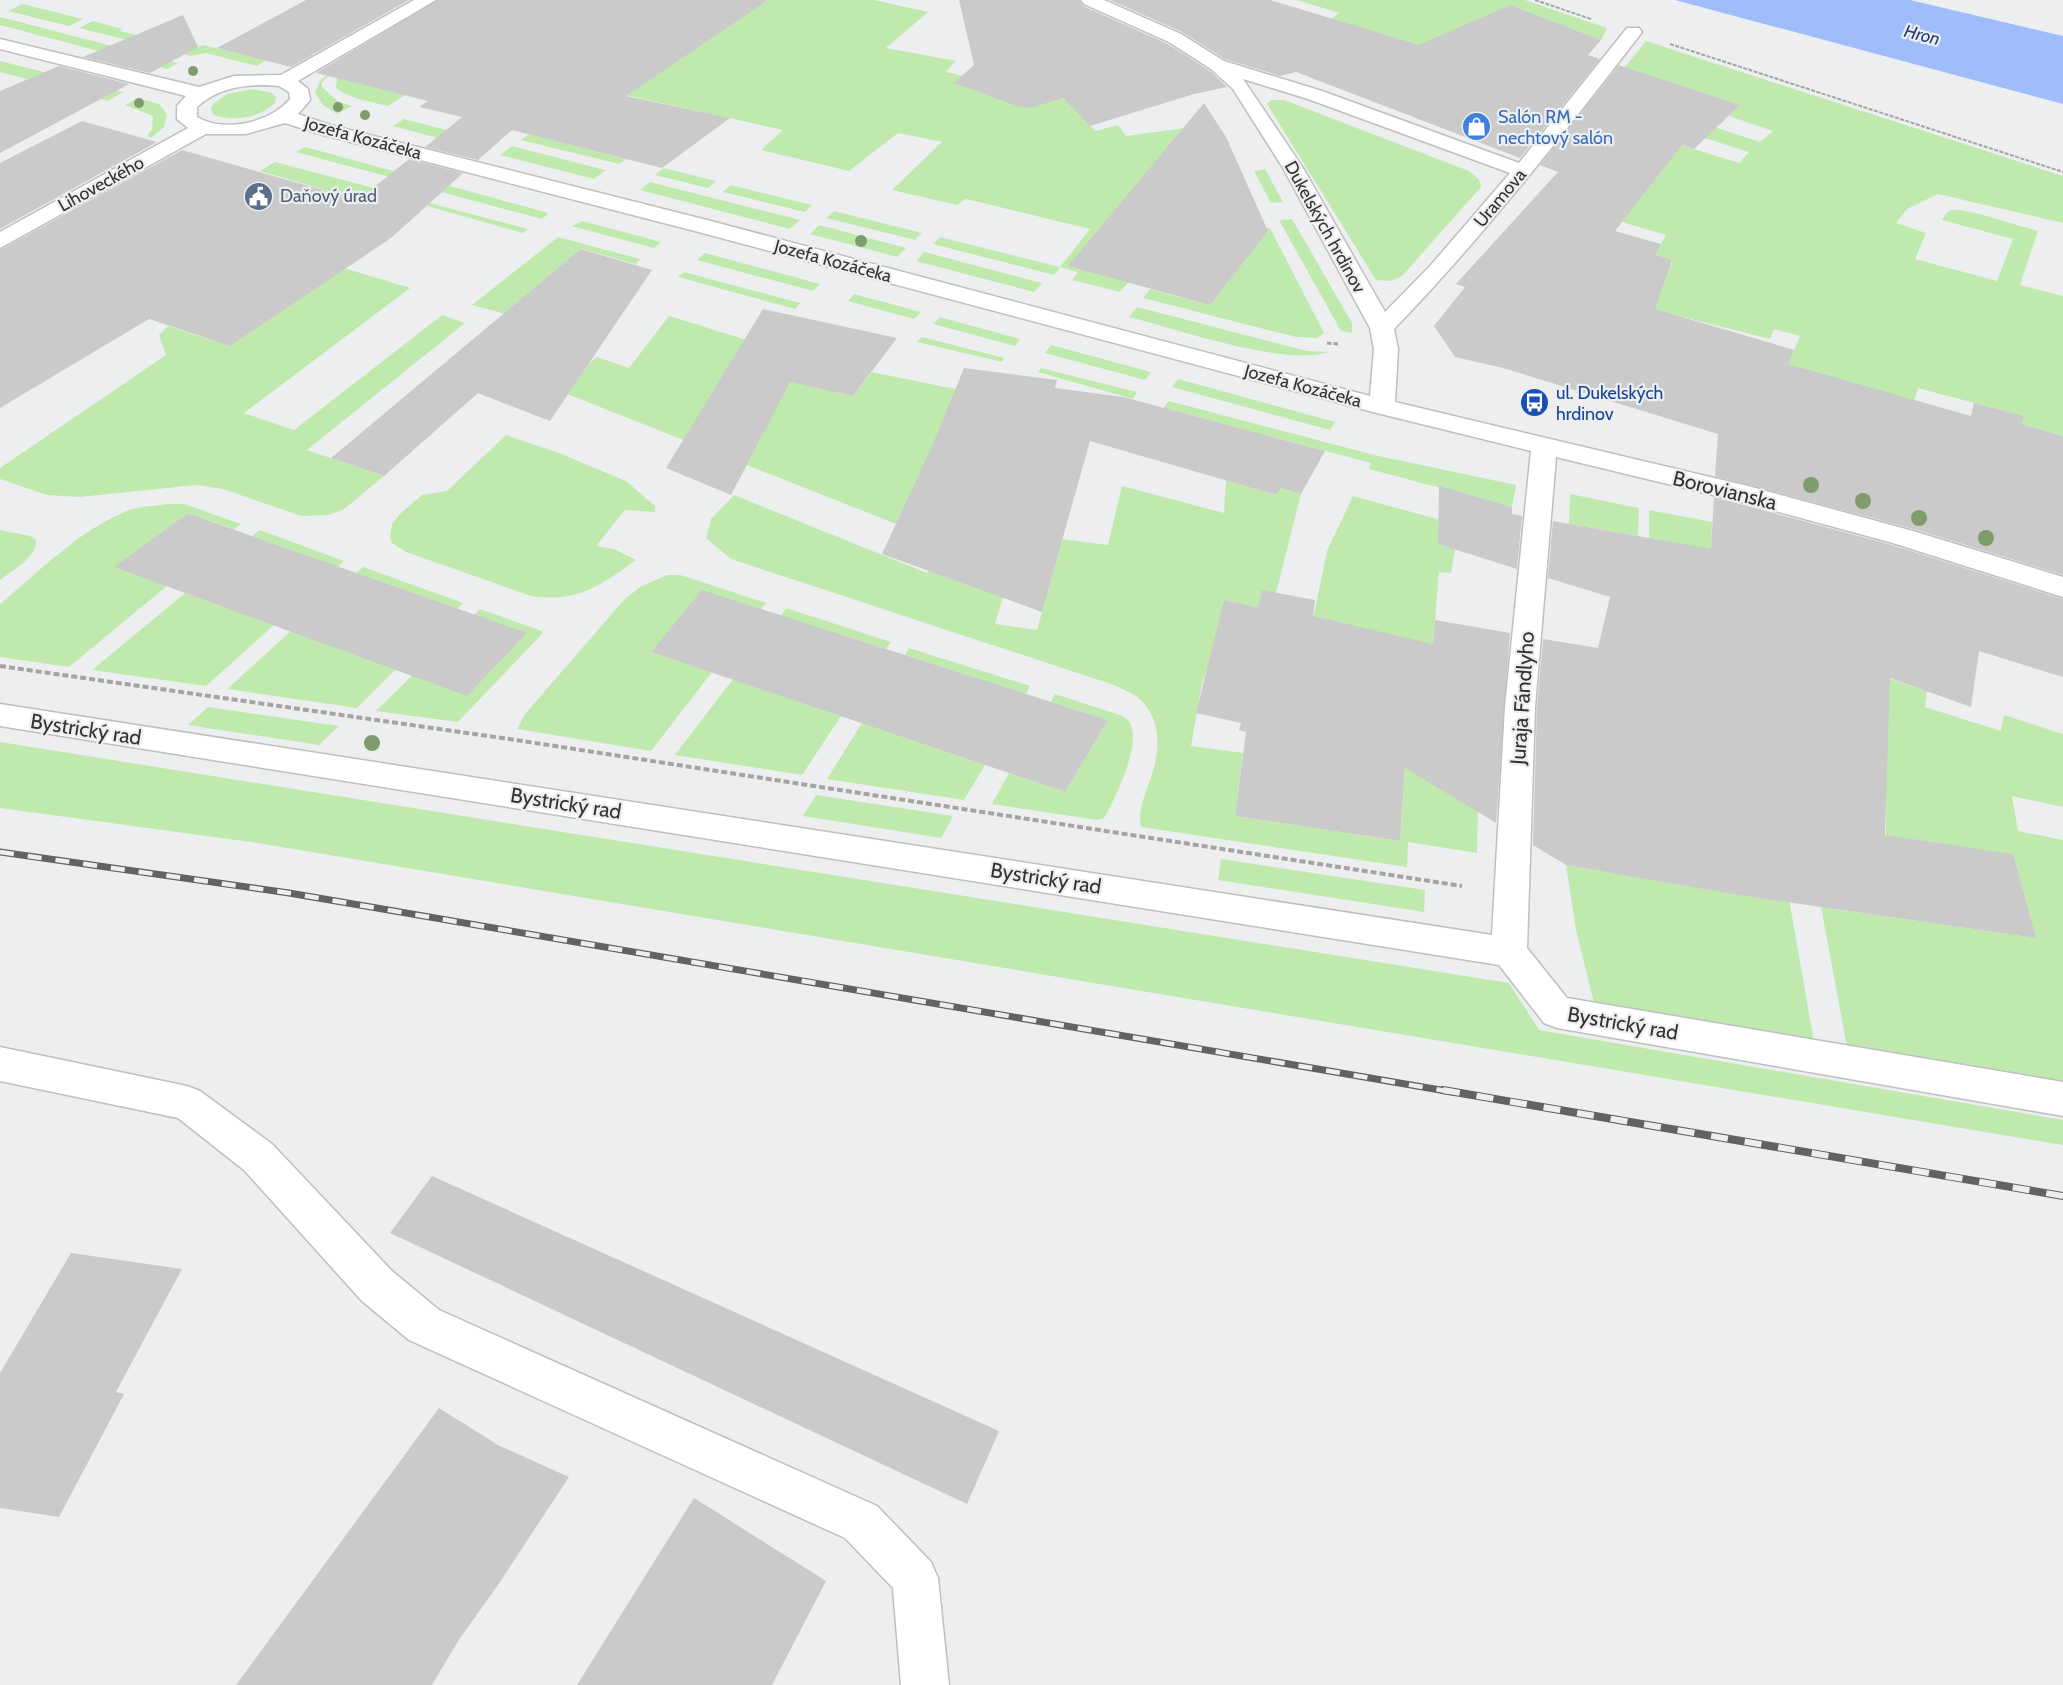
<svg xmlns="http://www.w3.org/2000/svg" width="2063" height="1685" font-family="Cabin,sans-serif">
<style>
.green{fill:#c0eaad;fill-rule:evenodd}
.water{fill:#9fbdfa}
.building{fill:#cbcacb}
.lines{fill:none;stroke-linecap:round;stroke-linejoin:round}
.minor-casing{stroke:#bfbfc1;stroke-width:3}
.path-far2{stroke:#a4a4a5;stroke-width:2;stroke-dasharray:4 1.5;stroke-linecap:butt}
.path-far1{stroke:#a4a4a5;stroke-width:3;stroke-dasharray:4.5 2;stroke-linecap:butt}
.path{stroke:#a4a4a5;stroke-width:4;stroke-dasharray:6 3;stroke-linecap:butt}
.minor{fill:#fff;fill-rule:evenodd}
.rail-far1-casing{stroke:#626263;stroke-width:7}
.rail-casing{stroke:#626263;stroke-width:8}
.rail-far1{stroke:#edeeef;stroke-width:4.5;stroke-dasharray:14;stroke-linecap:butt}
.rail{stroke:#edeeef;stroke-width:6;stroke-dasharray:17;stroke-linecap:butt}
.tree{fill:#809c6c}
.labels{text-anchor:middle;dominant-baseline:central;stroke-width:4.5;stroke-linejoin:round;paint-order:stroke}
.far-water-label{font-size:18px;font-style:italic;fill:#1f3c82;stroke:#edeeef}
.far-shop-label{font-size:18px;fill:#366cbe;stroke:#edeeef;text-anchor:start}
.far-street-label{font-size:18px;fill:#333334;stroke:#edeeef}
.far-service-label{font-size:18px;fill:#4e5e75;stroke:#edeeef;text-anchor:start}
.far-transit-label{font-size:18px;fill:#164399;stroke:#edeeef;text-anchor:start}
.street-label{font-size:21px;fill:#333334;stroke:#edeeef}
</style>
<rect width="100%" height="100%" fill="#edeeef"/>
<g class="green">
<path d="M768 0H874L928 12 886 48 956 61 946 72 1063 98 1095 131 1118 125 1126 136 1185 128 1264 228H1270L1324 333 1317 338 1296 337 1143 298 1150 289 1210 305 1242 263 1134 276 1120 292 1072 280 1078 272 1060 267 1054 275 933 244 940 237 1060 267 1090 229 966 199 957 205 892 190 942 142 898 133 849 171 761 150 783 130 620 94Z"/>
<path d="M1297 0H1525L1607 28 1601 40 1541 18 1442 61 1331 19 1339 13Z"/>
<path d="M22 4 83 19 69 26 8 11Z"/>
<path d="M0 17 178 63 167 69 0 25Z"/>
<path d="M93 21 122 29 120 31 149 38 140 43 79 28Z"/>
<path d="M162 41 194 49 203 45 266 60 257 66 206 53 190 56 153 46Z"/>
<path d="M1646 41 2063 176V223L1938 194 1907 209 1896 223 1926 233 1915 259 1997 281 2013 239 1942 220C1945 215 1947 211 1952 210 1968 208 2020 227 2038 231L2020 285 2063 296V436L2022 424 2023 416 1918 388 1914 401 1836 378 1826 394 1783 376 1800 336 1774 329 1770 339 1667 313 1646 361 1642 258 1671 265 1672 261 1646 253 1657 251 1666 235 1622 222 1665 140 1739 163 1749 152 1676 129 1711 126 1760 142 1773 131 1729 116 1739 105 1625 67Z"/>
<path d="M0 61 123 92 108 101 0 72Z"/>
<path d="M337 67 322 82V87L339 102 352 106 337 114 323 105 315 93 320 81Z"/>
<path d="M337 78 405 95 388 106C372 102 350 99 336 88Z"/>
<path d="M253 89 272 93 276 97 275 103C259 118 234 122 214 115L211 110 212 105 227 94Z"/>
<path d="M138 98 159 104 167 114 164 127 151 138 147 136 152 129 153 116 125 105Z"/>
<path d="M1271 100H1284L1469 171 1479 179 1481 187 1402 276 1392 281 1376 280 1267 104Z"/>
<path d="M404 119 493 142 482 150 393 126Z"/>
<path d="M529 134 626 159 619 164 521 140Z"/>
<path d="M512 146 605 170H606L594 179 500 155Z"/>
<path d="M305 147 401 173 393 178 296 152Z"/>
<path d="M275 162 374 188 359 200 260 171Z"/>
<path d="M664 168 716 181 708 188 655 175Z"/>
<path d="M1265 169 1283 202 1271 203 1254 171Z"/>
<path d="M650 182 800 220 790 229 640 190Z"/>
<path d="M439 183 545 212 548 214 542 219 430 189Z"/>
<path d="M731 185 742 188 812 205 805 212 723 192Z"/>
<path d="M430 203 528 229 523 233 427 206Z"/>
<path d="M834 211 922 233 915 240 826 218Z"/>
<path d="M1292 219 1352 323V333L1341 331 1279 220Z"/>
<path d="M583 221 586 222 661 242 654 248 571 226Z"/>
<path d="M819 225 906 248 897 257 810 234Z"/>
<path d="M558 237 640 259 596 321 520 318 472 305ZM583 249 635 264 609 287 545 280Z"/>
<path d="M924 252 1042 283 1034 292 916 261Z"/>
<path d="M705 253 820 284 813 291 697 260Z"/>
<path d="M344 268 410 288 244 413 294 430 442 315 465 323 307 450 384 476 343 510 328 515 301 516 223 489 196 485 80 497 47 495 0 479V468L166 355 159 335 168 326 230 346Z"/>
<path d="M684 272 800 303 795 309 678 277Z"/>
<path d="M854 294 921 312 914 319 848 301Z"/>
<path d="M1137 307 1307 351 1329 352C1285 367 1177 329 1129 317Z"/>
<path d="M669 316 760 344 790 381 796 383 853 396 872 372 955 389 1035 489 995 624 1037 630 1062 539 1108 545 1122 486 1224 513 1226 480 1276 495 1281 488 1301 494 1276 593 1262 591 1258 607 1224 600 1218 641 1202 683 1191 746 1243 753 1235 816 1400 841 1406 758 1479 766 1477 853 1408 842 1407 867 1141 827C1138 812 1143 800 1148 786 1159 757 1165 724 1140 699 1133 693 1120 688 1111 684L731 559 706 538 711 519 734 495 927 573 952 546 557 390 597 357 629 368Z"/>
<path d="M940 317 1020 339 1015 346 933 324Z"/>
<path d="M922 337 1004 358 1002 362 917 342Z"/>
<path d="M1051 345 1151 372 1145 380 1045 353Z"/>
<path d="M1041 368 1137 392 1133 399 1038 372Z"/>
<path d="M1178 379 1335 422 1330 430 1172 387Z"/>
<path d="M1169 401 1374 455 1516 485 1512 507 1369 469 1371 463 1163 408Z"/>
<path d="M506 435 559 453 626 481 655 506V512L625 510 596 546 614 549 636 560C600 586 577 603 531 596L406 552 392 543 390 537 392 524 401 513 422 495 447 491Z"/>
<path d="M1570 494 1639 508 1638 536 1569 524Z"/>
<path d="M1353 496 1459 525 1451 573 1439 572 1433 644 1313 619 1327 551Z"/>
<path d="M168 504H184L241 524 234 529 188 513 115 567 167 586 69 667 0 657V604C39 572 79 530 127 511 140 506 155 506 168 504Z"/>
<path d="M1649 510 1712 522 1711 549 1878 675 1927 691 1925 707 2001 731 2004 715 2063 734V807L2012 796 2018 831 2063 840V1084L1847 1047 1821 907 2036 938 1886 835V783L1763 750 1814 1042 1595 1007 1576 930 1566 865 1735 894 1649 538Z"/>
<path d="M0 530 30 536 36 540C37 558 12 570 0 580Z"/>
<path d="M260 530 344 561 338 567 252 536Z"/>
<path d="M363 567 463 603 457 609 356 573Z"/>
<path d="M667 575H680L766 603 761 609 651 652 712 672 651 751 517 729 525 714 624 600 640 587Z"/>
<path d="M185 593 274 625 206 686 92 670Z"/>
<path d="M786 608 891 642 886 649 781 616Z"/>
<path d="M480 609 542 631V634L458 722 376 711Z"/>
<path d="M291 631 396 669 357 708 227 689Z"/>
<path d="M909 648 1030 686 1026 694 905 655Z"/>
<path d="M733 679 841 716 802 775 675 755Z"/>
<path d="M1055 694 1120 715C1126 718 1131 721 1132 729 1138 751 1115 799 1104 818L1097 820 992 804 1009 773 1065 792 1108 720 1051 702Z"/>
<path d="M208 707 339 726 319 745 188 725Z"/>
<path d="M862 723 985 765 964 800 827 779Z"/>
<path d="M0 742 1509 983 1539 1030 2063 1120V1145L251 842 0 808Z"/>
<path d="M816 795 953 816 941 838 803 816Z"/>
<path d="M1221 859 1425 890 1424 912 1218 880Z"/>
</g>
<path class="water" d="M1675 0H1910L2063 36V104Z"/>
<g class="building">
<path d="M306 0H409L291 67 217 48Z"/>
<path d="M438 0H768L626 96 730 118 662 168 512 130 478 160 425 147 462 117 419 107 428 101 316 73Z"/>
<path d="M959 0H1079L1083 6 1168 44 1210 71 1227 87 1194 94 1090 126 1063 98 1030 108 1017 106 954 83 974 65Z"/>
<path d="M1110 0H1270L1419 45 1510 5 1601 40 1588 55 1600 59 1520 158 1296 72 1280 76 1225 59 1182 32Z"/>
<path d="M183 15 198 47 150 73 83 57Z"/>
<path d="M1619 65 1740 105 1694 149 1682 145 1615 231 1661 244 1655 255 1672 260 1655 309 1794 350 1788 364 1971 416 1974 403 2024 416 2022 424 2063 436V575L1914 529 1715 476 1718 434 1503 368 1455 357 1434 326 1465 287 1456 284 1558 172 1540 165Z"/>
<path d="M59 66 129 84 0 153V91Z"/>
<path d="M1204 103 1226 137 1268 231 1210 305 1068 266Z"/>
<path d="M82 121 157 142 0 229V163Z"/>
<path d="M182 150 358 200 409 159 463 173 391 238 230 346 149 319 0 408V250Z"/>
<path d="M581 249 652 270 550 421 478 393 384 476 331 458Z"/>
<path d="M763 309 897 338 853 396 790 382 731 495 666 468Z"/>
<path d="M964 368 1057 380 1055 388 1123 397 1325 451 1301 494 1281 488 1276 495 1090 441 1042 612 882 554 932 446Z"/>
<path d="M1439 486 1512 507V514L1522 516 1517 569 1438 544Z"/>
<path d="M1714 497 1892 545 2063 599V677L1979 651 1971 707 1890 678 1885 835 2013 854 2036 938 1732 894 1566 865 1533 845 1537 707 1543 639 1598 648 1610 597 1548 578 1553 521 1711 549Z"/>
<path d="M188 513 294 551 527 633 467 696 114 567Z"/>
<path d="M702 590 1020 692 1108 720 1065 792 651 652Z"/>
<path d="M1262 590 1315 600 1313 616 1433 644 1435 620 1510 633 1496 823 1405 768 1400 841 1235 816 1246 732 1239 730 1241 723 1196 713 1224 600 1258 607Z"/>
<path d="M432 1176 999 1431 967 1504 390 1233Z"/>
<path d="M71 1253 182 1269 116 1392 124 1394 59 1517 0 1508V1373Z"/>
<path d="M439 1408 498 1445 569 1477 498 1585 460 1638 432 1685H236Z"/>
<path d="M694 1498 826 1581 772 1685H577Z"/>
</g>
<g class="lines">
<defs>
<g id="minor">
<path d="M414 0H436L298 81 308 89 310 100 298 114 330 125 707 220 1370 396 1374 349 1370 328 1283 168 1233 89 1211 69 1169 42 1084 4 1081 0H1104L1181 34 1224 61 1322 91 1519 163 1627 28H1639L1642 32 1639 36C1561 137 1483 237 1394 329L1398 349 1395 402 1748 486 1913 531 2063 577V597L1893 543 1746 503 1556 457 1535 707 1527 948 1567 998 2063 1082V1116L1557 1028 1544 1023 1499 965 0 726V704L1492 935 1505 707 1531 451 1373 412 691 230 316 133 285 123 246 134H206L0 248V232L188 128 177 119V106L186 96 0 49V39L199 87 234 76 281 75ZM1243 79 1308 99 1510 173 1431 265 1385 312 1303 168ZM266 85 279 86 289 92 290 99C270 123 224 133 197 117V107C216 89 240 85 266 85Z"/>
<path d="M0 1047 187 1086 200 1091 272 1144 392 1271 439 1310 877 1506 931 1562 938 1578 949 1685H901L893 1588 845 1538 409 1340 362 1301 244 1170 178 1118 0 1081Z"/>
</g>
</defs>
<use href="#minor" class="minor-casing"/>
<g class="path-far2">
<path d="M1535 0 1591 19"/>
<path d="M1670 44 2063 172"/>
</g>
<path class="path-far1" d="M1327 343 1338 344"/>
<path class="path" d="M0 666 516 740 1462 886"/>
<use href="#minor" class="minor"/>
<defs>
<path id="rail-far1" d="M0 852 289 893 1452 1092"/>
<path id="rail" d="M1443 1090 2063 1196"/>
</defs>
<use href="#rail-far1" class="rail-far1-casing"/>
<use href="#rail" class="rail-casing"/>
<use href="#rail-far1" class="rail-far1"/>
<use href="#rail" class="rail"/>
</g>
<g class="tree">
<circle cx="193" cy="71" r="5"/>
<circle cx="139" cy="103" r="5"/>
<circle cx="338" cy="107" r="5"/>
<circle cx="365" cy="115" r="5"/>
<circle cx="861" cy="241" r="6"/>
<circle cx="1811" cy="485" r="8"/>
<circle cx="1863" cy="501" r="8"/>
<circle cx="1919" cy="518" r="8"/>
<circle cx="1986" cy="538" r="8"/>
<circle cx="372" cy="743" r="8"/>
</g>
<defs>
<symbol id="shop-disc" viewBox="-11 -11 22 22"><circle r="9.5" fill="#3f7fe0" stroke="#edeeef"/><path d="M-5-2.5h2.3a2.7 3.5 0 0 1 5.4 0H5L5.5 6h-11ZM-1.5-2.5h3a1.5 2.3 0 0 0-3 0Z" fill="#fff"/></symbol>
<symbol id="civic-disc" viewBox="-11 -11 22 22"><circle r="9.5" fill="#5c6f8a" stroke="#edeeef"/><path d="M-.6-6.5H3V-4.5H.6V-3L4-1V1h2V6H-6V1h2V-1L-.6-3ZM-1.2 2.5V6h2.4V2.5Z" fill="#fff"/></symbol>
<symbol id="bus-disc" viewBox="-11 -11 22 22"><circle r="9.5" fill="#1a4fb4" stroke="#edeeef"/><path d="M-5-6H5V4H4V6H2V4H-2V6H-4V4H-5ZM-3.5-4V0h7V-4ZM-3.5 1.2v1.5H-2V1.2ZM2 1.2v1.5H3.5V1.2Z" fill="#fff"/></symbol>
</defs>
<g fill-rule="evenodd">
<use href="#shop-disc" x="1460" y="110" width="33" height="33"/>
<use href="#civic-disc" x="242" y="180" width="33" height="33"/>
<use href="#bus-disc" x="1518" y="386" width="33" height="33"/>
</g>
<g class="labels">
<g class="far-water-label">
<text transform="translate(1922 35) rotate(14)">Hron</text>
</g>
<g class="far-shop-label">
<text x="1498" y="117">Salón RM -<tspan x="1498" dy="21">nechtový salón</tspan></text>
</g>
<g class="far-street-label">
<text transform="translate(363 138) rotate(15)">Jozefa Kozáčeka</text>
<text transform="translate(101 184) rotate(-29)">Lihoveckého</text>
<text transform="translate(1500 198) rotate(-50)">Uramova</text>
<text transform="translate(1325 227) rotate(61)">Dukelských hrdinov</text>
<text transform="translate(833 261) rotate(15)">Jozefa Kozáčeka</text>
<text transform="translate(1303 386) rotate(15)">Jozefa Kozáčeka</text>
</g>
<g class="far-service-label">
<text x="280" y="196">Daňový úrad</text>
</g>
<g class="far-transit-label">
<text x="1556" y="393">ul. Dukelských<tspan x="1556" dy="21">hrdinov</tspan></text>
</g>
<g class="street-label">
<text transform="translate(1725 490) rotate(14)">Borovianska</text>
<text transform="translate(1522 698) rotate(-86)">Juraja Fándlyho</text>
<text transform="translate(86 729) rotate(9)">Bystrický rad</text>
<text transform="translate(566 803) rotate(9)">Bystrický rad</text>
<text transform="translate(1046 878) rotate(9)">Bystrický rad</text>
<text transform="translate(1623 1023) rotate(10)">Bystrický rad</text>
</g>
</g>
</svg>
